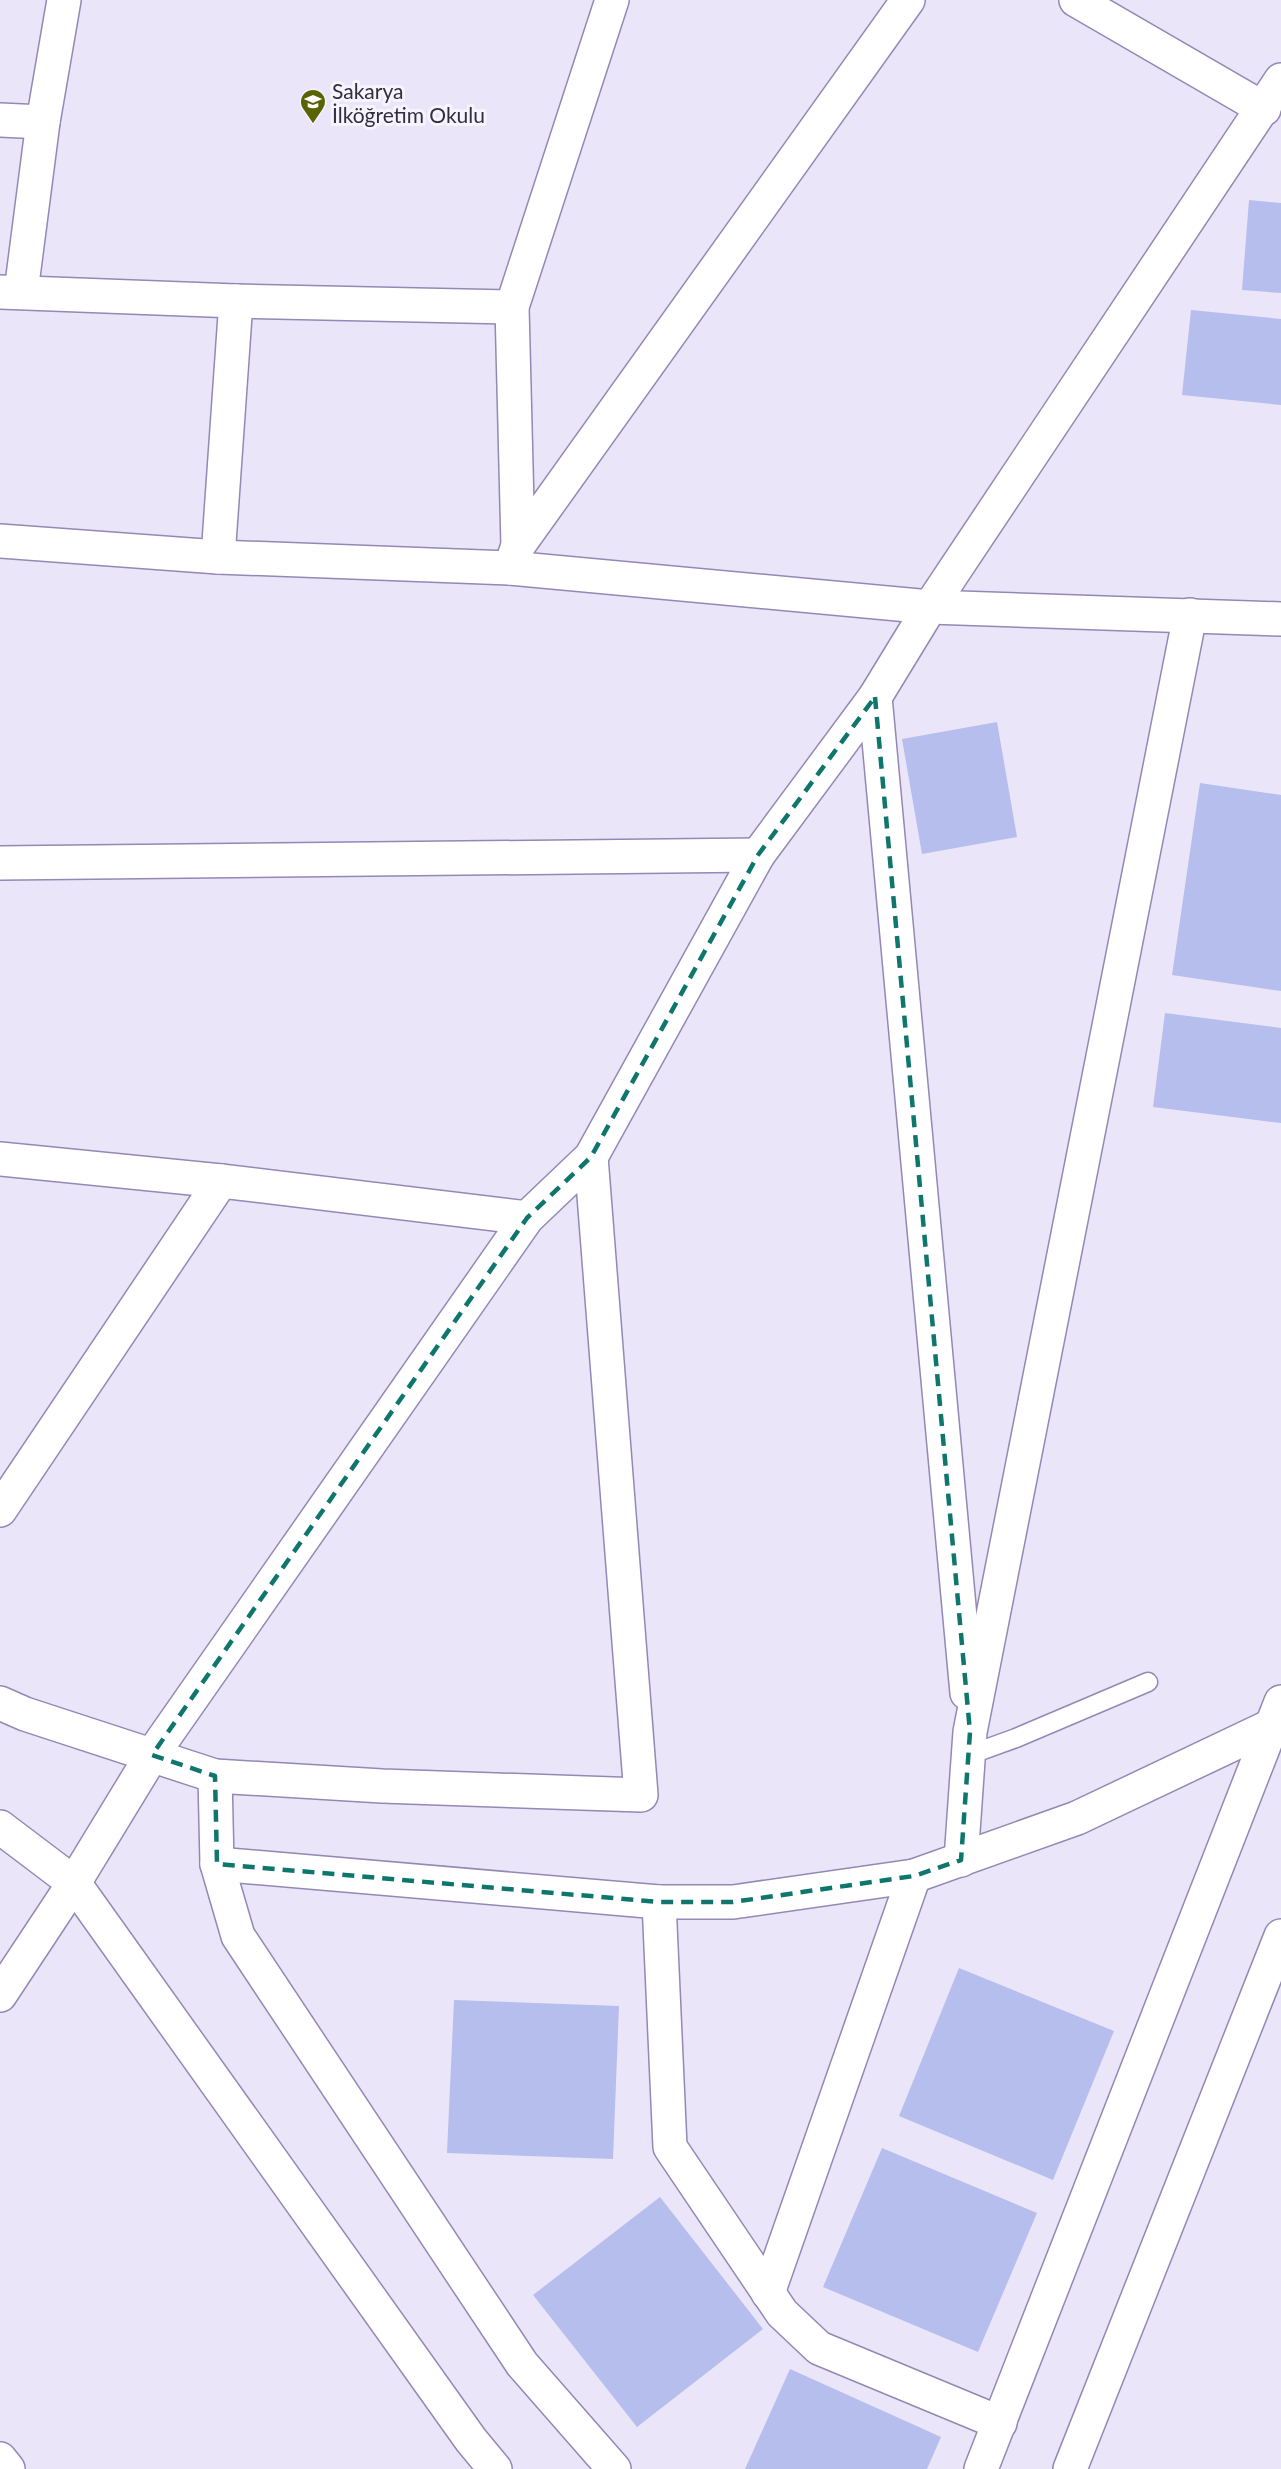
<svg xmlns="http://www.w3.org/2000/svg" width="1281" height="2469" font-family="Lato,sans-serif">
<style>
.building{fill:#b6beed}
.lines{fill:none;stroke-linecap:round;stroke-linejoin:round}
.lane-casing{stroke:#9488b4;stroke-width:21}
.street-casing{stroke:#9488b4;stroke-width:36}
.secondary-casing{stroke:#9488b4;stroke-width:36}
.lane{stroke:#fff;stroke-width:18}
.street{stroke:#fff;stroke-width:33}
.secondary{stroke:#fff;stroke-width:33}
.marked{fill:none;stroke:#0f766e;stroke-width:4.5;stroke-dasharray:12 8;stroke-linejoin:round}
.labels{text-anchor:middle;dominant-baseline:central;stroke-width:6;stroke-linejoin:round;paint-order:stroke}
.poi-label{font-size:21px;fill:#322d3f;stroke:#f7f4fe;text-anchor:start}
</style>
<rect width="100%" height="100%" fill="#eae5f9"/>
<g class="building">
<path d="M1249 200 1281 203V293L1242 290Z"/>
<path d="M1191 310 1281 319V405L1182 395Z"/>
<path d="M997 722 1017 837 922 854 902 739Z"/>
<path d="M1200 783 1281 795V991L1172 975Z"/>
<path d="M1165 1013 1281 1028V1123L1153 1107Z"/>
<path d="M959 1968 1114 2031 1053 2180 899 2116Z"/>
<path d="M454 2000 619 2006 613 2159 447 2153Z"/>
<path d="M882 2148 1037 2213 978 2352 823 2287Z"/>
<path d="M660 2197 763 2329 637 2427 533 2295Z"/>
<path d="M790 2369 941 2437 927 2469H745Z"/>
</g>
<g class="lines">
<defs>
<path id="lane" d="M969 1755 1016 1738 1148 1682"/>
<g id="street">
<path d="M1076 0 1264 109"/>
<path d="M0 120 43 122"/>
<path d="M0 292 236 301 512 307"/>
<path d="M21 292 43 122 64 0"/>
<path d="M0 541 218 557 510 568 930 607 1281 619"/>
<path d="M518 546 512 307 612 0"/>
<path d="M218 557 236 301"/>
<path d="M510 568 518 546 908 0"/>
<path d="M875 697 967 1693"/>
<path d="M0 863 758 855"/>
<path d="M0 1159 221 1181 527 1218"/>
<path d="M0 1510 221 1181"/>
<path d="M0 1703 25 1714 215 1776 382 1786 641 1795 591 1157"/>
<path d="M215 1776 217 1864 238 1936 522 2364 614 2469"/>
<path d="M961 1860 970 1732 1190 615"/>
<path d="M217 1864 659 1902H733L914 1876 1077 1818 1273 1725"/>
<path d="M659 1902 670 2147 782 2313 819 2348 1000 2423"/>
<path d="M0 1995 74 1883 152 1755 527 1218 591 1157 758 855 875 697 930 607 1281 80"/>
<path d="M768 2293 914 1876"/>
</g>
<g id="secondary">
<path d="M0 1827 74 1883 471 2440 495 2469"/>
<path d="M0 2459 8 2469"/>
<path d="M981 2469 1281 1702"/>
<path d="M1070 2469 1281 1936"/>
</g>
</defs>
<use href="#lane" class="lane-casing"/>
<use href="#street" class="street-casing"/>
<use href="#secondary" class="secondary-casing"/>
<use href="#lane" class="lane"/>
<use href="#street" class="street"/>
<use href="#secondary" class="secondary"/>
</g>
<path class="marked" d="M875 697 970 1732 961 1860 914 1876 733 1902H659L217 1864 215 1776 152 1755 527 1218 591 1157 758 855Z"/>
<defs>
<symbol id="school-pin" viewBox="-11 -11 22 30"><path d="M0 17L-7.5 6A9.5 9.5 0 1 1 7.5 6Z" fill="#586404" stroke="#f7f4fe"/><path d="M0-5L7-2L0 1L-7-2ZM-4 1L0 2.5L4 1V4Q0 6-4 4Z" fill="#fff"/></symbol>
</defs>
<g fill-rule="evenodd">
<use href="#school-pin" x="298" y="87" width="30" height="40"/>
</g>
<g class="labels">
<g class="poi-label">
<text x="332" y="90">Sakarya<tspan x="332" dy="24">İlköğretim Okulu</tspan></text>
</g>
</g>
</svg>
